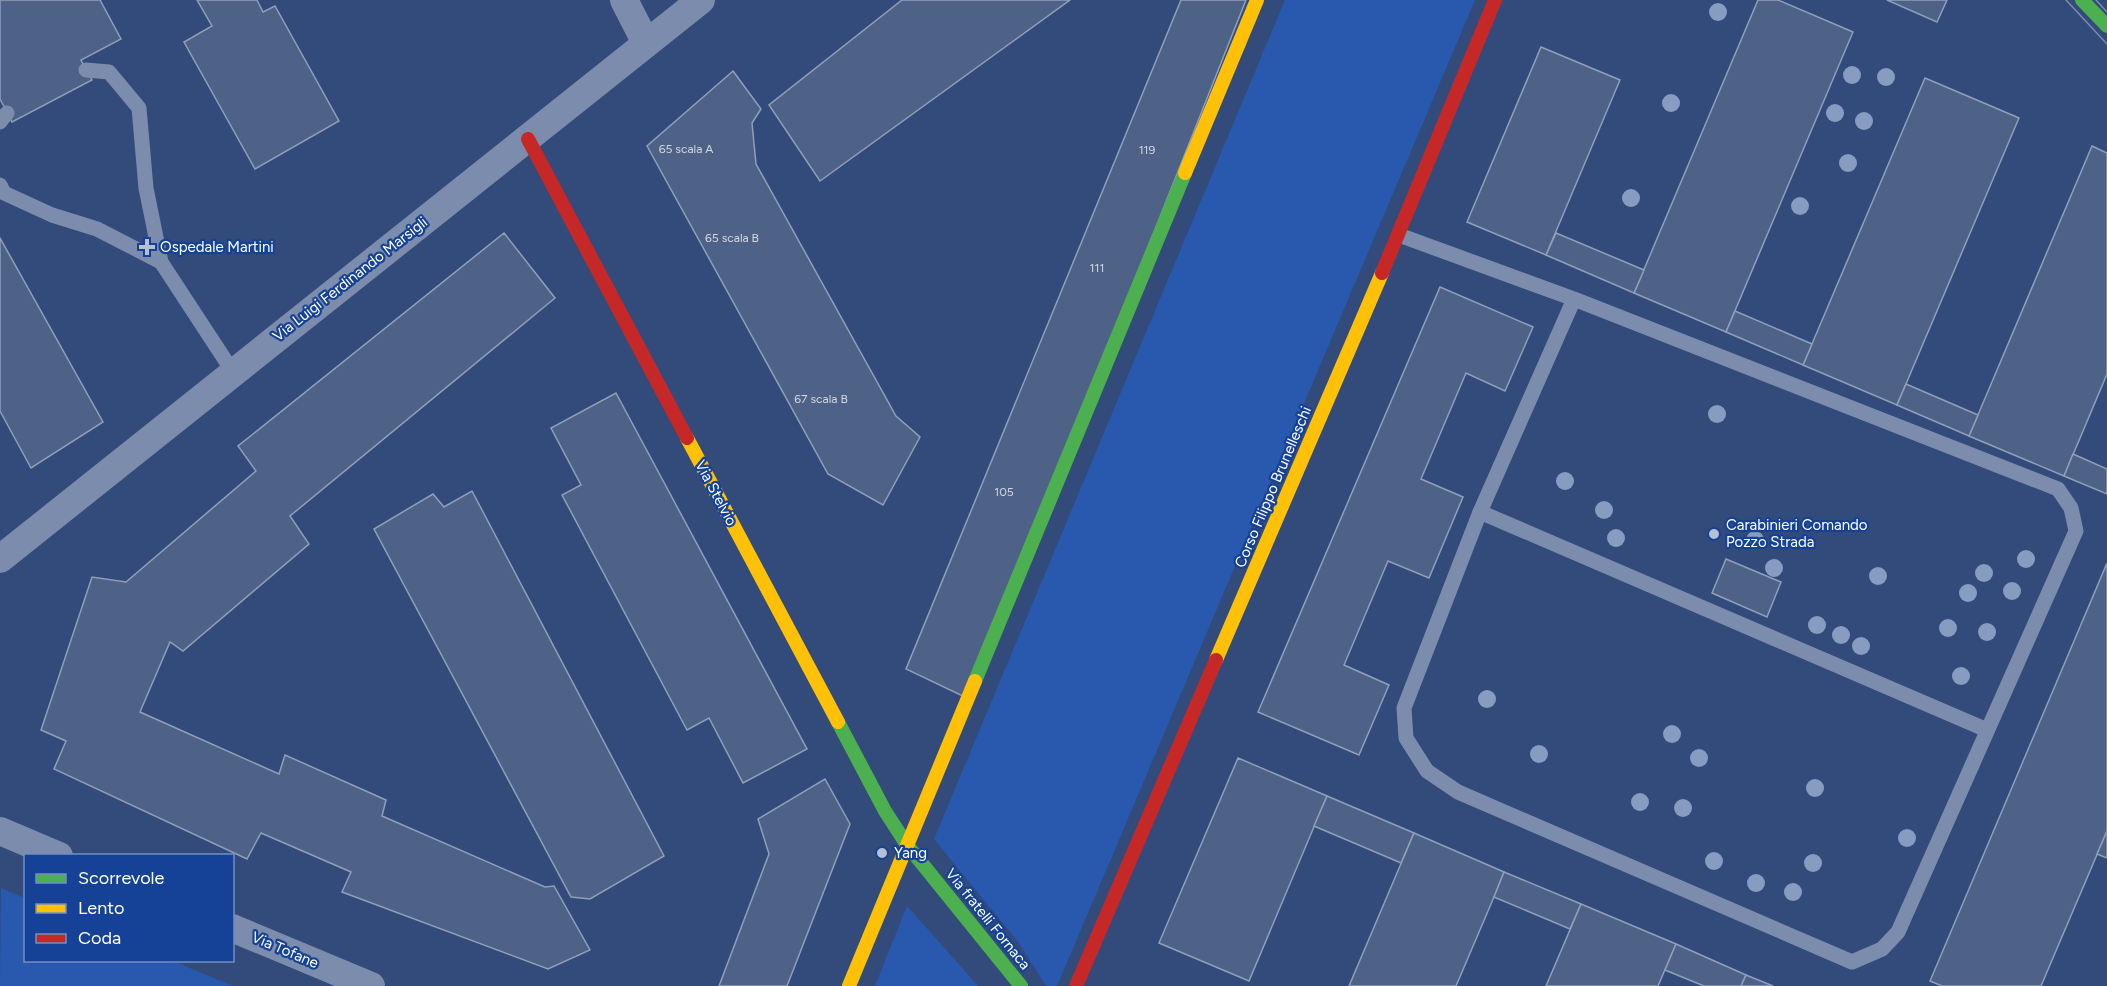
<svg xmlns="http://www.w3.org/2000/svg" width="2107" height="986" font-family="Figtree,sans-serif">
<style>
.green{fill:#2959ae}
.building{fill:#4e6287;stroke:#909fba;stroke-width:1.5}
.lines{fill:none;stroke-linecap:round;stroke-linejoin:round}
.lane{stroke:#7c8cac;stroke-width:15}
.street{stroke:#7c8cac;stroke-width:28}
.fast{stroke:#4caf50;stroke-width:14}
.slow{stroke:#ffc107;stroke-width:14}
.jam{stroke:#c62828;stroke-width:14}
.tram{stroke:#7d8cab;stroke-width:1.5}
.tree{fill:#889cc2}
.poi-dot{fill:#b7c0d0;stroke:#154297;stroke-width:2}
.labels{text-anchor:middle;dominant-baseline:central;stroke-width:4.5;stroke-linejoin:round;paint-order:stroke}
.number-label{font-size:12px;fill:#d3d8e1}
.poi-label{font-size:15px;fill:#fff;stroke:#154297;text-anchor:start}
.street-label{font-size:15px;fill:#fff;stroke:#154297}
</style>
<rect width="100%" height="100%" fill="#324b7a"/>
<g class="green">
<path d="M1285 0H1475L1057 986H1046L1019 943 934 839Z"/>
<path d="M1 888 25 898 26 960 173 961 233 986H0Z"/>
<path d="M907 906 978 986H875Z"/>
</g>
<g class="building">
<path d="M0 0H100L121 39 81 60 92 80 12 122 0 99Z"/>
<path d="M197 0H257L263 12 275 6 339 121 255 169 184 42 212 26Z"/>
<path d="M902 0H1070L820 181 769 105Z"/>
<path d="M1181 0H1246L969 699 906 669Z"/>
<path d="M1758 0H1778L1853 32 1726 332 1634 293Z"/>
<path d="M1887 0H1947L1937 22Z"/>
<path d="M1541 47 1620 80 1546 255 1467 222Z"/>
<path d="M733 71 761 109 752 123 756 164 896 416 920 437 883 505 828 474 647 146Z"/>
<path d="M1925 78 2019 118 1897 405 1803 365Z"/>
<path d="M2092 146 2107 153V374L2064 476 1969 436Z"/>
<path d="M504 233 555 298 290 516 309 544 183 651 170 642 140 712 279 774 285 755 386 800 382 816 545 887 554 886 590 950 548 969 342 892 351 872 261 833 247 859 54 769 66 741 41 730 92 577 126 582 256 471 238 446Z"/>
<path d="M1556 233 1644 270 1634 293 1546 255Z"/>
<path d="M0 238 103 422 31 468 0 411Z"/>
<path d="M1440 287 1533 327 1505 391 1466 373 1421 479 1463 497 1429 578 1388 561 1344 665 1389 685 1359 755 1258 712Z"/>
<path d="M1735 311 1812 344 1803 365 1726 332Z"/>
<path d="M1906 384 1978 415 1969 436 1897 405Z"/>
<path d="M616 393 807 749 743 783 709 718 687 730 562 495 581 485 551 428Z"/>
<path d="M2073 454 2107 469V494L2064 476Z"/>
<path d="M472 491 664 856 590 899 571 897 374 529 433 494 444 507Z"/>
<path d="M1726 559 1781 582 1767 617 1712 593Z"/>
<path d="M2107 563V831L2041 986H1942L1930 981Z"/>
<path d="M1238 758 1327 796 1249 981 1159 943Z"/>
<path d="M825 779 850 824 787 986H719L769 854 758 819Z"/>
<path d="M1327 796 1414 833 1401 863 1314 826Z"/>
<path d="M2107 831V858L2097 854Z"/>
<path d="M1414 833 1504 872 1494 897 1456 986H1349Z"/>
<path d="M1504 872 1581 904 1570 929 1494 897Z"/>
<path d="M1581 904 1676 944 1658 986H1546Z"/>
<path d="M1676 944 1746 975 1741 986H1704L1665 970Z"/>
<path d="M1746 975 1773 986H1741Z"/>
</g>
<g class="lines">
<g class="lane">
<path d="M86 70 109 72 139 108 146 188 161 262 233 372"/>
<path d="M0 122 7 113"/>
<path d="M0 185 4 193 52 215 97 229 161 262"/>
<path d="M1399 235 1574 299 1480 512 1404 708 1406 738 1427 771 1458 792 1852 962 1882 949 1898 932 2076 531 2071 508 2058 489 1574 299"/>
<path d="M1480 512 1987 730"/>
</g>
<g class="street">
<path d="M624 0 646 43"/>
<path d="M0 559 701 0"/>
<path d="M0 831 59 856"/>
<path d="M232 928 371 986"/>
</g>
<g class="fast">
<path d="M2082 0 2107 26"/>
<path d="M975 681 1185 173"/>
<path d="M838 722 885 811 907 845 1021 986"/>
</g>
<g class="slow">
<path d="M1185 173 1257 0"/>
<path d="M687 438 838 722"/>
<path d="M1216 660 1382 273"/>
<path d="M849 986 975 681"/>
</g>
<g class="jam">
<path d="M528 139 687 438"/>
<path d="M1382 273 1495 0"/>
<path d="M1076 986 1216 660"/>
</g>
<g class="tram">
<path d="M2066 0 2107 44"/>
<path d="M2096 0 2107 12"/>
</g>
</g>
<g class="tree">
<circle cx="1718" cy="12" r="9"/>
<circle cx="1852" cy="75" r="9"/>
<circle cx="1886" cy="77" r="9"/>
<circle cx="1671" cy="103" r="9"/>
<circle cx="1835" cy="113" r="9"/>
<circle cx="1864" cy="121" r="9"/>
<circle cx="1848" cy="163" r="9"/>
<circle cx="1631" cy="198" r="9"/>
<circle cx="1800" cy="206" r="9"/>
<circle cx="1717" cy="414" r="9"/>
<circle cx="1565" cy="481" r="9"/>
<circle cx="1604" cy="510" r="9"/>
<circle cx="1616" cy="538" r="9"/>
<circle cx="1755" cy="540" r="9"/>
<circle cx="2026" cy="559" r="9"/>
<circle cx="1774" cy="568" r="9"/>
<circle cx="1984" cy="573" r="9"/>
<circle cx="1878" cy="576" r="9"/>
<circle cx="2012" cy="591" r="9"/>
<circle cx="1968" cy="593" r="9"/>
<circle cx="1817" cy="625" r="9"/>
<circle cx="1948" cy="628" r="9"/>
<circle cx="1987" cy="632" r="9"/>
<circle cx="1841" cy="635" r="9"/>
<circle cx="1861" cy="646" r="9"/>
<circle cx="1961" cy="676" r="9"/>
<circle cx="1487" cy="699" r="9"/>
<circle cx="1672" cy="734" r="9"/>
<circle cx="1539" cy="754" r="9"/>
<circle cx="1699" cy="758" r="9"/>
<circle cx="1815" cy="788" r="9"/>
<circle cx="1640" cy="802" r="9"/>
<circle cx="1683" cy="808" r="9"/>
<circle cx="1907" cy="838" r="9"/>
<circle cx="1714" cy="861" r="9"/>
<circle cx="1813" cy="863" r="9"/>
<circle cx="1756" cy="883" r="9"/>
<circle cx="1793" cy="892" r="9"/>
</g>
<g class="poi-dot">
<path d="M144 238h6v6h6v6h-6v6h-6v-6h-6v-6h6z"/>
<circle cx="1714" cy="534" r="6"/>
<circle cx="882" cy="853" r="6"/>
</g>
<g class="labels">
<g class="number-label">
<text x="686" y="149">65 scala A</text>
<text x="1147" y="150">119</text>
<text x="732" y="238">65 scala B</text>
<text x="1097" y="268">111</text>
<text x="821" y="399">67 scala B</text>
<text x="1004" y="492">105</text>
</g>
<g class="poi-label">
<text x="160" y="247">Ospedale Martini</text>
<text x="1726" y="525">Carabinieri Comando<tspan x="1726" dy="17">Pozzo Strada</tspan></text>
<text x="894" y="853">Yang</text>
</g>
<g class="street-label">
<text transform="translate(350 279) rotate(-38)">Via Luigi Ferdinando Marsigli</text>
<text transform="translate(1273 487) rotate(-67)">Corso Filippo Brunelleschi</text>
<text transform="translate(716 493) rotate(62)">Via Stelvio</text>
<text transform="translate(988 919) rotate(51)">Via fratelli Fornaca</text>
<text transform="translate(285 950) rotate(23)">Via Tofane</text>
</g>
</g>
<rect x="24" y="854" width="210" height="108" fill="#154297" stroke="#738ec1" stroke-width="1.5"/>
<rect x="36" y="874" width="30" height="9" fill="#4caf50" stroke="#738ec1" stroke-width="1.5"/>
<text x="78" y="884" font-size="18" fill="#ffffff">Scorrevole</text>
<rect x="36" y="904" width="30" height="9" fill="#ffc107" stroke="#738ec1" stroke-width="1.5"/>
<text x="78" y="914" font-size="18" fill="#ffffff">Lento</text>
<rect x="36" y="934" width="30" height="9" fill="#c62828" stroke="#738ec1" stroke-width="1.5"/>
<text x="78" y="944" font-size="18" fill="#ffffff">Coda</text>
</svg>
